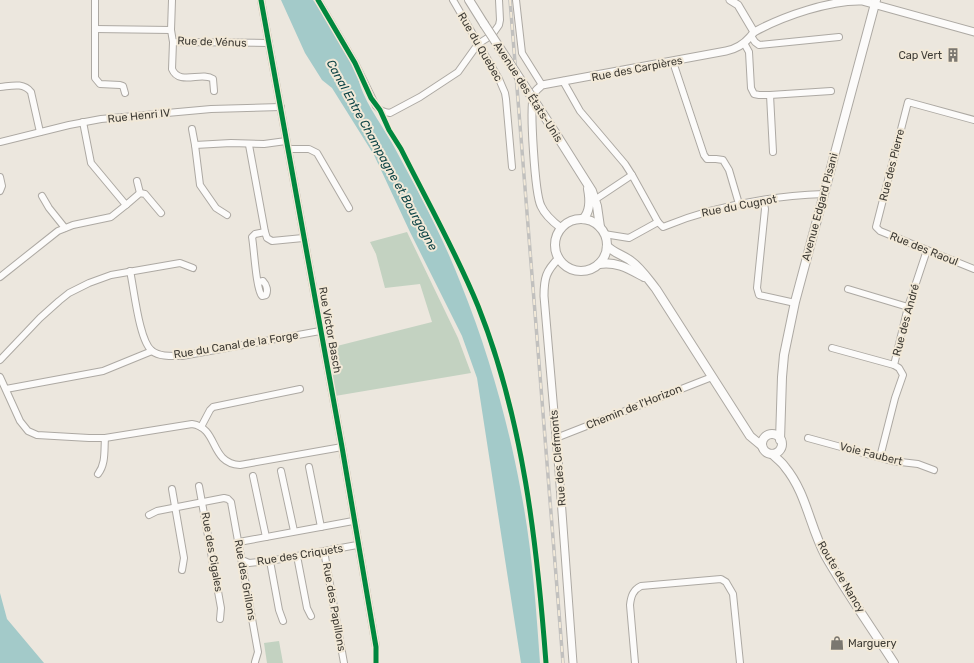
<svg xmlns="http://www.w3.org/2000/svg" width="974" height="663" font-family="Rubik,sans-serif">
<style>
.green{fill:#c3d2c1}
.water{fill:#a3cac9}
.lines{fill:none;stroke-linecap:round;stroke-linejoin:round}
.minor-casing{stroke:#ada9a3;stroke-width:8}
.tertiary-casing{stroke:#ada9a3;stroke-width:9}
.secondary-casing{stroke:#ada9a3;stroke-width:10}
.minor{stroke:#fcfbfa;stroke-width:6}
.tertiary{stroke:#fcfbfa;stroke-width:7}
.secondary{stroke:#fcfbfa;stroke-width:8}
.rail-casing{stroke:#c1c0be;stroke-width:3.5}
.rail{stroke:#f2e9d8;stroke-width:2;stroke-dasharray:6;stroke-linecap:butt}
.secondary-bridge-casing{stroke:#ada9a3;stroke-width:10;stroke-linecap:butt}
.secondary-bridge{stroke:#fcfbfa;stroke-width:8}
.cycleway-casing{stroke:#f2e9d8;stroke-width:8}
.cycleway{stroke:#00873e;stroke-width:5}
.labels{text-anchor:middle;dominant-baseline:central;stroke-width:4;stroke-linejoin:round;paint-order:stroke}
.street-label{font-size:11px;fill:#3e3b34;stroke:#f2e9d8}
.poi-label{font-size:11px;fill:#3e3b34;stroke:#f2e9d8;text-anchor:end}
.water-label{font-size:12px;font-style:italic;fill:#0b4244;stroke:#f2e9d8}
</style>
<rect width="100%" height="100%" fill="#ece7de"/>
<g class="green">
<path d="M407 232 458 338 471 373 335 396 329 348 432 322 420 284 385 288 376 254 370 242Z"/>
<path d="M279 641 283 663H267L264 643Z"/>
</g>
<g class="water">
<path d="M281 0H313L319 8 357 74C363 101 379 120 392 143 417 189 442 235 461 284 488 351 508 421 521 492 532 548 536 606 540 663H521L477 378 462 336 410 232 374 155 332 88 322 80 305 53Z"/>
<path d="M0 593 7 619 44 663H0Z"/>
</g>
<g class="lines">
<defs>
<g id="minor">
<path d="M95 0V78L100 84 120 85 123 86 125 93"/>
<path d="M172 0 171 30 173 42 269 43"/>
<path d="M261 0 342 447 376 647V663"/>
<path d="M318 0 355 63 376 106C380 111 384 112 390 113L420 97 458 72 478 44 492 35 499 25 500 20 499 0"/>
<path d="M453 0 499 79 505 93 506 99 512 167"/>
<path d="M516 0 522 53 542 85"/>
<path d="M95 29 171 30"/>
<path d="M751 36 755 42 759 45 839 37"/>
<path d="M173 42 172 69C179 86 202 71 213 79L214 91"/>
<path d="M744 43 749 52 751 88 754 94 759 95H770L831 91"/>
<path d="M673 62 704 155 707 159H716L723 160 729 170 739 204"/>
<path d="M563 81 580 111 625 164 632 175"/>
<path d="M0 87C11 86 23 82 31 92L40 132"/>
<path d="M770 95 773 152"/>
<path d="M974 120 908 102 876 227 880 231 974 269"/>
<path d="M83 122 91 163 126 205 140 193 145 194 161 213"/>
<path d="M192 129 195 145 200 185 216 208 227 215"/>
<path d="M0 142 69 125 101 119 211 109 281 107"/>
<path d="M195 145 231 143 264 144 286 141"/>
<path d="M249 145 265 232 267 238 272 241 303 238"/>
<path d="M288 149H309L317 153 349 208"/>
<path d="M0 177 2 186 0 191"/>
<path d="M137 181 140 193"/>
<path d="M42 196 49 208 65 228"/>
<path d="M596 199 632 175 658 222 629 238 604 234"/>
<path d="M763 200 765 209 757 288 759 295 795 303"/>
<path d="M658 222 663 227C714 206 769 196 824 194"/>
<path d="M130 271C134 288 139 341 152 351 160 357 172 356 182 356L320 331"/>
<path d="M0 277 58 231 73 225 111 217 126 205"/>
<path d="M258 282 263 281C267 285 268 291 266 295L262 296C256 290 254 247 252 237L255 234 265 232"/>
<path d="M848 289 908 307"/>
<path d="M832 348 894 365"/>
<path d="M0 360 40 318 59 301 69 293 89 283 111 275 180 263 193 268"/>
<path d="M0 377 20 421 28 431 37 435 89 438H105L192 424C219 428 209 463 240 465L342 447"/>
<path d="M6 389 103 371 152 351"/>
<path d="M201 427 210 410 213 407 300 389"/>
<path d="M556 438 712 377"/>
<path d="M808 438 892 461 918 464 934 470"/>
<path d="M880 457 895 398 903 375 899 368 894 365 908 307 927 250"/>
<path d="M309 467 321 527"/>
<path d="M281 471 294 531"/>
<path d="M98 474C106 464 104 450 105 438"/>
<path d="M253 476 266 537"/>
<path d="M199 486 221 608 220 619"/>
<path d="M172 489 184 558 182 570"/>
<path d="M149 515 157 511 224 498 228 499 231 502 258 652 255 662"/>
<path d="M239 542 353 521"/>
<path d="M324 551 344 663"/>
<path d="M297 556 307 608 311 616"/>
<path d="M242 560 249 563 270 561 357 545"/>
<path d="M270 561 279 610 283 621"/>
<path d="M635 663 630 605C631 596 633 590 641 586L721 579 726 582 733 594 740 663"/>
</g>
<g id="tertiary">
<path d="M730 0 738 5 754 32"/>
<path d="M561 228C553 222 545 215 541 206 535 194 529 105 534 94 535 90 539 88 542 85L726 51C736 49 744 44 750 37 752 35 753 32 756 31 784 16 830 0 862 1L974 32"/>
<path d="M559 258C546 271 544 278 544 296L559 471 573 663"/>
</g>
<g id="secondary">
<path d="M469 0 484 24"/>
<path d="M556 134 592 191 597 206 600 227"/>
<path d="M583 219C591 211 590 199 588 189"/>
<circle cx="581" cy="245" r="26"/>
<path d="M607 246C614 253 623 255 631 261 641 268 648 279 656 289L750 436 762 446"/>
<path d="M599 264C616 261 629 269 644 277"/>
<circle cx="772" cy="444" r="10"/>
<path d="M780 440 782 377 784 355 795 302 876 0"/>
<path d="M772 454C776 458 782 462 785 467 806 492 810 527 825 555 846 592 871 627 894 663"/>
</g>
</defs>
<use href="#minor" class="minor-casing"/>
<use href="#tertiary" class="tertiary-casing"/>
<use href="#secondary" class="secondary-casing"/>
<use href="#minor" class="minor"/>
<use href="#tertiary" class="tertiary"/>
<use href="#secondary" class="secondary"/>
<defs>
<path id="rail" d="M510 0 563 663"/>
</defs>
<use href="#rail" class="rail-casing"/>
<use href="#rail" class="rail"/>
<defs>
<path id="secondary-bridge" d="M484 24 556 134"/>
</defs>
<use href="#secondary-bridge" class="secondary-bridge-casing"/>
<use href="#secondary-bridge" class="secondary-bridge"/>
<defs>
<g id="cycleway">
<path d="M261 0 342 447 376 647V663"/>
<path d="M318 0 355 63 371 98 380 110 389 130 401 149C427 201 456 252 478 306 523 419 537 543 546 663"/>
</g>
</defs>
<use href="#cycleway" class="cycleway-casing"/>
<use href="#cycleway" class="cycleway"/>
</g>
<defs>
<symbol id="building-bare" viewBox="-9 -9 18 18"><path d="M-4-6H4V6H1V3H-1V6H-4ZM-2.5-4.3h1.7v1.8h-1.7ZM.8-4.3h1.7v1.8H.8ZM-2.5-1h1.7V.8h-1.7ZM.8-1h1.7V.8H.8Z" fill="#7b7770" stroke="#f2e9d8" stroke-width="2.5" paint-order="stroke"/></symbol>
<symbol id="shop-bare" viewBox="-9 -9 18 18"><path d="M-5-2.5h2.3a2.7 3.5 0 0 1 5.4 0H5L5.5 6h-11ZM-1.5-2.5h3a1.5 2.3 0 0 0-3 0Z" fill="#7b7770" stroke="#f2e9d8" stroke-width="2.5" paint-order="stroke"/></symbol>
</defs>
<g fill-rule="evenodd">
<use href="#building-bare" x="943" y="45" width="20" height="20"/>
<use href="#shop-bare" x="827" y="633" width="20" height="20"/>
</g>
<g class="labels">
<g class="street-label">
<text transform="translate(212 42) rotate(2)">Rue de Vénus</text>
<text transform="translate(480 47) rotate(60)">Rue du Quebec</text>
<text transform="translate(637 69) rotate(-11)">Rue des Carpières</text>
<text transform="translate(528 92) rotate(57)">Avenue des États-Unis</text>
<text transform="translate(139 116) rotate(-6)">Rue Henri IV</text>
<text transform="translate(892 165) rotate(-76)">Rue des Pierre</text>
<text transform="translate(739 206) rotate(-11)">Rue du Cugnot</text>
<text transform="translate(820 207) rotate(-75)">Avenue Edgard Pisani</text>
<text transform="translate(924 249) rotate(22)">Rue des Raoul</text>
<text transform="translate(906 320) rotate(-75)">Rue des André</text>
<text transform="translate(330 330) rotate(80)">Rue Victor Basch</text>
<text transform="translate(236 345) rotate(-9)">Rue du Canal de la Forge</text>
<text transform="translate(634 407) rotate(-22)">Chemin de l'Horizon</text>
<text transform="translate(871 454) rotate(14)">Voie Faubert</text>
<text transform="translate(558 458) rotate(-95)">Rue des Clefmonts</text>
<text transform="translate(212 552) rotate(80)">Rue des Cigales</text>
<text transform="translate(300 555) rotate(-9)">Rue des Criquets</text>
<text transform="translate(841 577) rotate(59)">Route de Nancy</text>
<text transform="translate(245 580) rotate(80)">Rue des Grillons</text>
<text transform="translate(334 607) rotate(80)">Rue des Papillons</text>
</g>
<g class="poi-label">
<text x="942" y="55">Cap Vert</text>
<text x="848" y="643" text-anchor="start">Marguery</text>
</g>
<g class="water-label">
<text transform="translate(382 155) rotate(61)">Canal Entre Champagne et Bourgogne</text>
</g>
</g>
</svg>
